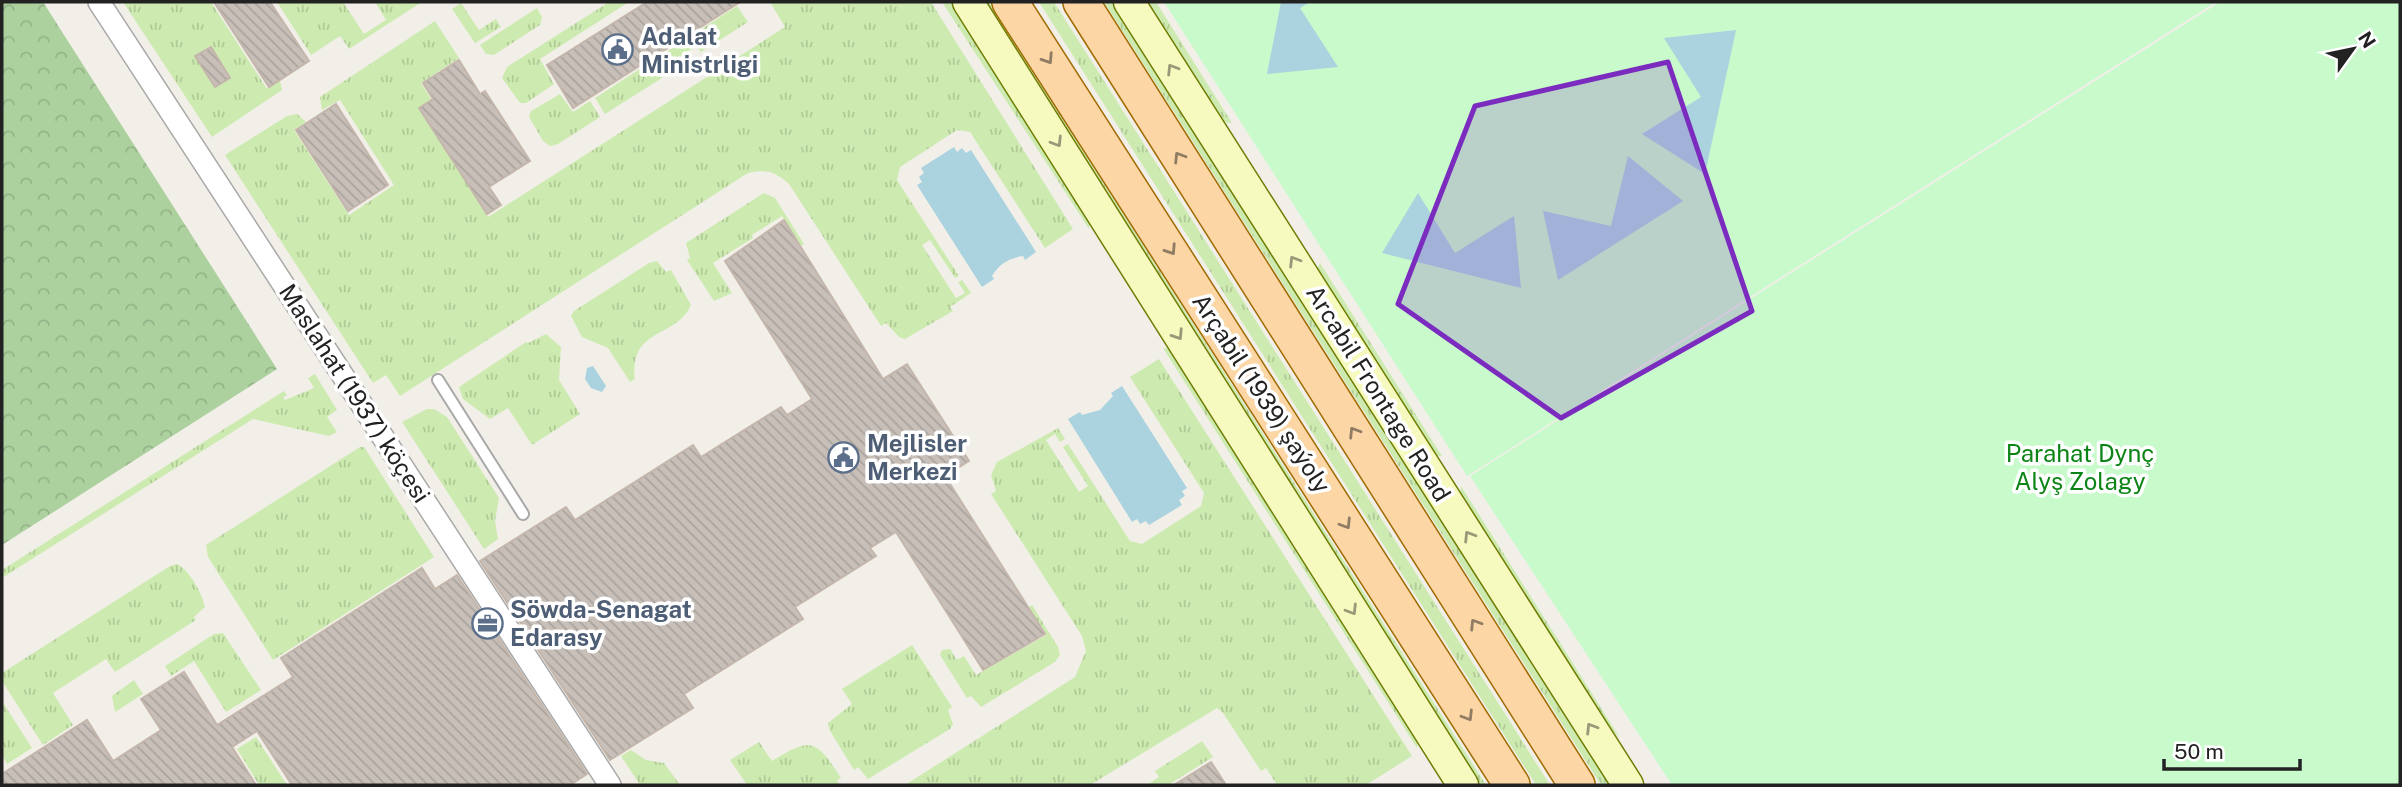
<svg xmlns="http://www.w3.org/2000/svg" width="2402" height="787" font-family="'Public Sans',sans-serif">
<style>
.grass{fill:url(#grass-tufts)}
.forest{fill:url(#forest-crowns)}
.park{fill:#c8facc}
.water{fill:#aad3df}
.building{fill:url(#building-back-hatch);stroke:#c4b6ab;stroke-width:2}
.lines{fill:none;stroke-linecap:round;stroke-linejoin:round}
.lane-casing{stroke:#a9a9a9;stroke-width:14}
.street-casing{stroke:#a9a9a9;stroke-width:24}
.secondary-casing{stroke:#707d05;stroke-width:33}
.primary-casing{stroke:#a06b00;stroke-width:38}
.lane{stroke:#fff;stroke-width:10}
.street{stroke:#fff;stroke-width:21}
.secondary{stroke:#f7fabf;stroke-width:30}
.primary{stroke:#fcd6a4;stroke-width:35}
.oneway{stroke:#8f7c63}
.oneway2{stroke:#979978}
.marked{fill:#7b2cbf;fill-opacity:0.2;stroke:#7b2cbf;stroke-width:5;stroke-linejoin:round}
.labels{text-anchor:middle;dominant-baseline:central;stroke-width:7;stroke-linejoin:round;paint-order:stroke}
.service-label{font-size:24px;font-weight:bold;fill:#4e5e75;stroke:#fff;text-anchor:start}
.street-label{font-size:24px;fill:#222;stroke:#fff}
.park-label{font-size:24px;fill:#0c8416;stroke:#fff}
</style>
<defs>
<pattern id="grass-tufts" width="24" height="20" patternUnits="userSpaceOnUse" patternTransform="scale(1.75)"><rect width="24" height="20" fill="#cdebb0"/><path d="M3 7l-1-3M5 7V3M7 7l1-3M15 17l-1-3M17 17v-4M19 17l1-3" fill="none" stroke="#b0c997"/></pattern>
<pattern id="forest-crowns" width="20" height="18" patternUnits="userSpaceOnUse" patternTransform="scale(1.75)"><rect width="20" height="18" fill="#add19e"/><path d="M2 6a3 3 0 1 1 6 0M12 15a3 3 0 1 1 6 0" fill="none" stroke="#95b388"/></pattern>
<pattern id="building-back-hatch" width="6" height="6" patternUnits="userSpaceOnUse" patternTransform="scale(1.75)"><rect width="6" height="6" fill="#c7bfb8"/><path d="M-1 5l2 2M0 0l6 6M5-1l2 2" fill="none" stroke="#aba49e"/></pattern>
</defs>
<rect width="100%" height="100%" fill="#f2efe9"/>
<g class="grass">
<path d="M123 2H211L267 89 280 81 282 90 212 137Z"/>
<path d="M277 2H343L364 34 386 20 375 2H422L349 49 340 36 311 55Z"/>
<path d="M609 2H629L540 59 554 84 526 103H520L502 78 507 67Z"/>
<path d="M770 2H931L1073 229 1045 248 970 132 957 130 900 167 897 180 959 276 955 278 930 240 922 245 956 298 965 293 958 282 962 280 971 293 950 307 953 311 905 339 899 337 886 323 881 326 789 184C776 172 766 169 748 173L400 396 386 375 373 383 225 155 287 116 297 114 306 122 294 130 349 215 394 185 340 100 322 110 320 97 435 21 459 58 421 83 431 99 418 108 488 217 785 27Z"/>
<path d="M942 2H952L1091 218 1089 229Z"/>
<path d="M981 2H989L1486 785H1478Z"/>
<path d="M1039 2H1054L1550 785H1536Z"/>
<path d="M1104 2H1114L1611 785H1601Z"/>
<path d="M1146 2H1156L1232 123 1222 122Z"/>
<path d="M461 3 479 30 496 19 501 27 475 43 452 9Z"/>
<path d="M737 6 748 22 701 52 696 46 658 71 662 78 605 114 595 98Z"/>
<path d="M537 8 542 17 540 25 494 55 486 54 480 45Z"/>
<path d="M560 94 573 112 590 101 600 117 558 144 550 146 543 141 529 117 531 111Z"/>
<path d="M764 193 775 198 804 244 801 246 782 216 752 235 753 238 713 263 732 293 714 301 687 260 690 258 686 243Z"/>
<path d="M657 261 666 272 671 270 691 305C676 339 629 327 635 379L630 382 608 348 582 337 571 316 574 311 649 263Z"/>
<path d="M1320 263 1442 456H1436L1317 270Z"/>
<path d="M546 334 561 347 559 380 580 414 532 445 508 408 490 419 463 399 459 387 526 342 528 343Z"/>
<path d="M1163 348 1171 349 1419 737 1417 748Z"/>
<path d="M1159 359 1412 756 1366 785H1277L1266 768 1261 771 1223 713 1217 708 1090 785H905L1075 677 1086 651 1082 636 991 494 996 491 991 475 997 462 1058 428 1065 439 1060 442 1055 434 1046 440 1079 492 1088 486 1063 447 1068 444 1130 541 1142 544 1201 506 1204 493 1130 377Z"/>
<path d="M315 374 337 410 327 417 337 432 329 436 253 419 2 578V570L284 391 287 395 283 398 285 400 314 388 308 378Z"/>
<path d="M427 409H434L447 417 499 498 495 521 498 539 484 549 402 422Z"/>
<path d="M360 447H364L434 557 273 660 208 557 206 545Z"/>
<path d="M1461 486 1620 738 1600 718 1460 495Z"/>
<path d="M177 564C190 571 202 593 205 607L194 617 196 620 115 672 106 659 53 693 73 725 43 745 2 681V673L170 566Z"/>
<path d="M1032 605 1058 647 1060 655 1055 662 981 707 971 696 967 698 940 655 942 650 950 649 957 660 964 656 976 675 1046 635 1029 607Z"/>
<path d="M223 633 261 690 226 712 194 661 171 676 165 666 214 634Z"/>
<path d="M912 645 952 707 948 710 953 724 950 729 868 779 858 767 854 770 830 731 828 723 852 704 842 689Z"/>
<path d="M134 680 143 694 115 712 112 696Z"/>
<path d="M2 701 32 748 7 764 2 755Z"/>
<path d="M256 737 287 785H259L237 749Z"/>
<path d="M1202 741 1213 757 1168 785H1147L1159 777 1155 771Z"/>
<path d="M759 742 772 761C811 737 816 739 841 778L837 780 840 785H747L730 760Z"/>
<path d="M631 750 646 760 664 763 680 785H640L621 756Z"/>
</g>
<path class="forest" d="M2 2H43L277 369 2 545Z"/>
<g class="park">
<path d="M1164 2H2216L1467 476Z"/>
<path d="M2220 2H2400V785H1672L1470 476Z"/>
</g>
<g class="water">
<path d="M1281 2H1310L1300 8 1338 67 1267 74Z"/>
<path d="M1736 30 1705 174 1642 134 1701 97 1664 38Z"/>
<path d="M954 147 957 152 962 148 966 153 971 150 1036 252 1025 260 1023 256C1009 258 999 264 992 276L994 279 982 287 917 185 922 182 919 177 924 173 921 168Z"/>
<path d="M1628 156 1683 201 1558 280 1543 211 1611 226Z"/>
<path d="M1418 193 1455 253 1514 216 1521 288 1382 253Z"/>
<path d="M593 366 606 386 602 392 591 388 585 379 587 368Z"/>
<path d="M1122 386 1187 488 1182 491 1185 496 1179 500 1182 505 1149 525 1146 521 1140 524 1137 519 1132 522 1068 419 1080 412 1082 415 1100 410 1113 396 1111 393Z"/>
</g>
<g class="building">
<path d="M214 2H270L309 61 269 87Z"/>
<path d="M647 2H740L573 108 547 65Z"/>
<path d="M211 47 230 78 215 87 195 56Z"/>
<path d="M459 60 480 94 485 91 530 161 489 187 501 205 487 214 419 108 433 99 423 83Z"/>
<path d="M336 104 388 185 348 211 296 130Z"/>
<path d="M784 220 883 379 907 364 969 461 945 476 1045 634 983 670 896 532 870 548 876 556 795 607 803 619 684 694 693 708 610 760 480 561 566 507 575 520 693 445 701 457 781 407 787 415 812 399 725 261Z"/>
<path d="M422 568 435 589 457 575 587 774 570 785H292L257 731 232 747 256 785H2V774L87 720 113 761 161 730 141 699 184 672 217 725 293 677 281 658Z"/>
<path d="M1211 762 1226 785H1174Z"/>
</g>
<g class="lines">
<defs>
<path id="lane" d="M438 380 523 514"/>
<path id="street" d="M99 2 610 785"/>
<g id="secondary">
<path d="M968 2 1463 785"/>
<path d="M1129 2 1628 785"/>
</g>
<g id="primary">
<path d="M1010 2 1512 785"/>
<path d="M1081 2 1577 785"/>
</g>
</defs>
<use href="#lane" class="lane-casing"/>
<use href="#street" class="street-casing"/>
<use href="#secondary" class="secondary-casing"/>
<use href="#primary" class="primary-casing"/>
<use href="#lane" class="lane"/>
<use href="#street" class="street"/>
<use href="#secondary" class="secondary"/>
<use href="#primary" class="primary"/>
</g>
<defs><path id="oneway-chevron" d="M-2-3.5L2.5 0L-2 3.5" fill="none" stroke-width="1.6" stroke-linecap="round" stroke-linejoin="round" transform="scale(1.75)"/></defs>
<g class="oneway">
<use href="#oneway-chevron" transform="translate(1048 59) rotate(57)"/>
<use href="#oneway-chevron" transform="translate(1179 157) rotate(-122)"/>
<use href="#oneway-chevron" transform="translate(1171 250) rotate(57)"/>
<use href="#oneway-chevron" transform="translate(1354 432) rotate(-122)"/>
<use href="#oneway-chevron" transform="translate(1346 524) rotate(58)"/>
<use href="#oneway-chevron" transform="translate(1475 624) rotate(-122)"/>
<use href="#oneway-chevron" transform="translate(1468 716) rotate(58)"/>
</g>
<g class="oneway2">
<use href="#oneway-chevron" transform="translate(1172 69) rotate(-122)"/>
<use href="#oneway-chevron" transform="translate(1057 142) rotate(58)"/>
<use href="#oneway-chevron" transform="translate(1294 261) rotate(-122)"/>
<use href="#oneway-chevron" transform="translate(1178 335) rotate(57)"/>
<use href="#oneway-chevron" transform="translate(1469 536) rotate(-122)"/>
<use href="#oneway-chevron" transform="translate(1352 610) rotate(58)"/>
<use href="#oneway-chevron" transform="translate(1591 728) rotate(-122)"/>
</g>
<path class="marked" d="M1668 62 1752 311 1561 418 1398 304 1475 106Z"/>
<defs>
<symbol id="civic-ring" viewBox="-11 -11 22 22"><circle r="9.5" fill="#fff" stroke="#5c6f8a" stroke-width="1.5"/><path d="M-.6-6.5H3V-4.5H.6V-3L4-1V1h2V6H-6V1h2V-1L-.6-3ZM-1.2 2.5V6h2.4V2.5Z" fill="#5c6f8a"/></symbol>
<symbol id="office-ring" viewBox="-11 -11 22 22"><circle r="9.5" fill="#fff" stroke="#5c6f8a" stroke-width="1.5"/><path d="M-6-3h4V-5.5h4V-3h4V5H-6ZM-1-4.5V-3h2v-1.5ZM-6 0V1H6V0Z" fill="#5c6f8a"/></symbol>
</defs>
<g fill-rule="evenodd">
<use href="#civic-ring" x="600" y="32" width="35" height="35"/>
<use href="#civic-ring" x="826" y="440" width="35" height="35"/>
<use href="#office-ring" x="470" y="606" width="35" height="35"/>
</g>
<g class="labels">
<g class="service-label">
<text x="641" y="36">Adalat<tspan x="641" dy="28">Ministrligi</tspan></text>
<text x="867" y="443">Mejlisler<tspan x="867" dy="28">Merkezi</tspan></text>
<text x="510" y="609">Söwda-Senagat<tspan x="510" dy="28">Edarasy</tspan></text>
</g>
<g class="street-label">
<text transform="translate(355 393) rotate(57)">Maslahat (1937) köçesi</text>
<text transform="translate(1262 393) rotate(57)">Arçabil (1939) şaýoly</text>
<text transform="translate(1379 393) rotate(58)">Arcabil Frontage Road</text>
</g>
<g class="park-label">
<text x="2080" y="453">Parahat Dynç<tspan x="2080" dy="28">Alyş Zolagy</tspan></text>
</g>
</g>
<rect width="2402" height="787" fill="none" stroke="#222222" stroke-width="7"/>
<g transform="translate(2353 49) rotate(57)" stroke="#ffffff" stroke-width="5" paint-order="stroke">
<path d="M0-5L12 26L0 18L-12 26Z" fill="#222222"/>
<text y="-10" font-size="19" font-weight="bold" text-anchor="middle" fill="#222222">N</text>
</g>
<path d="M2164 759v10h136v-10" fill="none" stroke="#222222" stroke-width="3.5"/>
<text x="2174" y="759" font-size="21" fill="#222222" stroke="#ffffff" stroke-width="5" paint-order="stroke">50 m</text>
</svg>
